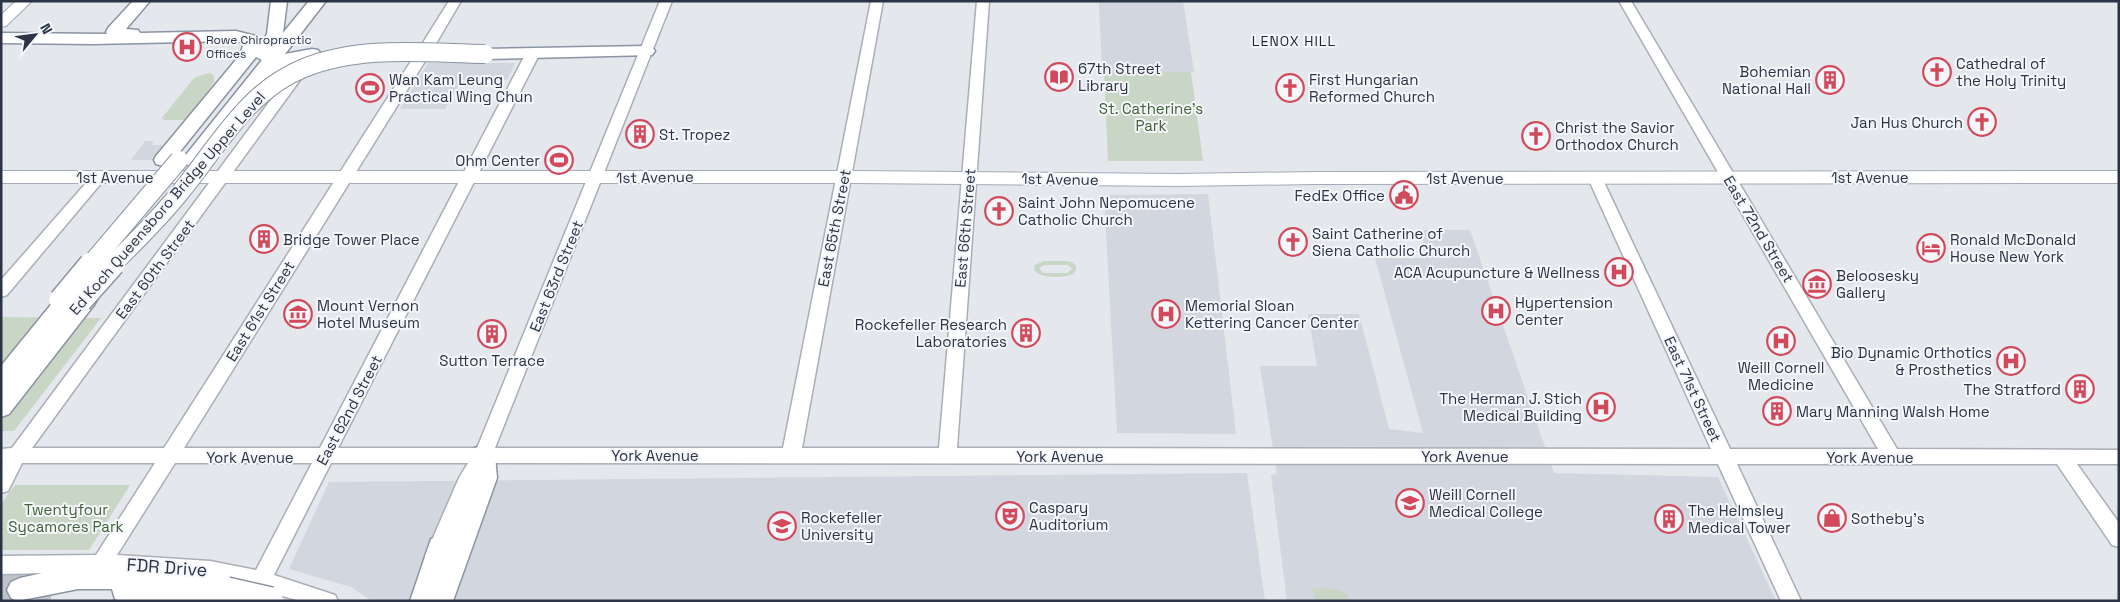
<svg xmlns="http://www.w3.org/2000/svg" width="2120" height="602" font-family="'Space Grotesk',sans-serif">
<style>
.built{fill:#d2d6de}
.green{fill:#c9d6c5;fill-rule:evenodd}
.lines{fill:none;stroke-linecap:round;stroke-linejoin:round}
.highway-tunnel{stroke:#bfc3cb;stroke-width:23;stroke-dasharray:23 12;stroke-linecap:butt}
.secondary-casing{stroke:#a9aeb7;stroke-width:3}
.primary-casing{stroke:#a3abb8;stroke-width:2}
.highway-casing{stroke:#8b94a3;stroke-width:3}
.secondary{fill:#fff;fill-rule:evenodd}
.primary{fill:#fff;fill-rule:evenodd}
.highway{fill:#fff;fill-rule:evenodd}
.highway-bridge-far1-casing{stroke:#8b94a3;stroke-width:20;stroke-linecap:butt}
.highway-bridge-casing{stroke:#8b94a3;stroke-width:26;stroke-linecap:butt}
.highway-bridge-far1{stroke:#fff;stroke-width:18}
.highway-bridge{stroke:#fff;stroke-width:23}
.labels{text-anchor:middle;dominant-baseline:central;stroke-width:4;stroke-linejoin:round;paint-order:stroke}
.far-poi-label{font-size:12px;fill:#2b3445;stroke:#f4f6f9;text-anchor:start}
.far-neighbourhood-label{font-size:14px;letter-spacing:1px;fill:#1d2536;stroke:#f4f6f9}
.poi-label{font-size:15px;fill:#2b3445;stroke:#f4f6f9;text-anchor:start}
.park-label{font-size:15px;fill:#3f6138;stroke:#f4f6f9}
.street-label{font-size:15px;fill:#2b3445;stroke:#f4f6f9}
.near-street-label{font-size:18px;fill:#2b3445;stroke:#f4f6f9}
</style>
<rect width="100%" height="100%" fill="#e4e7ec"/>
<g class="built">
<path d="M1099 1H1183L1194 72H1102Z"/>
<path d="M428 63H515L507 80H462L445 109H400L416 83 420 80 418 79Z"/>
<path d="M145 141H154L152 145H169L156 160H131Z"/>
<path d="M1208 194 1236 434 1117 433 1104 195Z"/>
<path d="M1422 230H1470L1554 473 1718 477 1776 601H1287L1271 475 1277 474 1260 366H1317L1308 314H1359L1389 429 1423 433 1375 258H1425Z"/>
<path d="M1247 473 1265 601H372L351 587 289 569 329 482Z"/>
</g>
<g class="green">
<path d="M1104 72H1191L1203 161H1108Z"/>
<path d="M205 74 210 73 214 76V82L208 91H214L189 120H164L162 118 194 78Z"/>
<path d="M1065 261 1072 262 1076 266V270L1073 274C1062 278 1042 279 1034 270L1035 265 1044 261ZM1044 265H1068L1072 269 1067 273H1043L1039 268Z"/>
<path d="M1 317 101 318 14 431H1Z"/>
<path d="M15 485H130L89 550H1V504Z"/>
<path d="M1313 589C1328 589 1343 585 1350 601H1315Z"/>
</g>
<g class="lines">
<g class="highway-tunnel">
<path d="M1 583 43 575"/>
<path d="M1 599 51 601"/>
</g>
<defs>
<g id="secondary">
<path d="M449 1H461L431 52H421L419 49Z"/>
<path d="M660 1H672L495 448H783L871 1H883L802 448H939L977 1H989L957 448 1711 449 1588 178 1590 175H1600L1602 178 1730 449H1878L1619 1H1631L1897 449 2119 450V464H2077L2119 523V547L2112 545 2057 464H1737L1801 601H1781L1718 464 488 463 476 482 442 562 435 565 428 562 425 556 459 478 468 463H331L274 575 335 595 338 601H300L240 584 184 576 106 572 1 574V556L96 555 155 463H22L8 491 1 493V467L3 463H1V449L12 448 296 66 301 65 308 69 32 448H164L413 58 420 54 425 55 427 58 184 448H320L526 53 533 49 540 53 338 448H477ZM175 463H312L256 570 210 561 117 555Z"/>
<path d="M98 173 103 175 105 178 103 181 7 295 1 297V280L93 175Z"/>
</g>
<g id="primary">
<path d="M16 1H32L6 26 1 27V15Z"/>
<path d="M1 171H855L1178 174 1314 172 2119 171V183L1314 184 1178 186 855 183H1Z"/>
</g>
<g id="highway">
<path d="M133 1H150L126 29 138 30 140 33 236 31 256 36 261 44 267 34 271 1H287L283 33 309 1H326L285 54 312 49 318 50 321 54 318 58 292 63 275 78H266L199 164 192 166 185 164 183 160 185 156 262 60 256 57 170 164 163 166 156 164 154 160 156 156 240 55 244 43 235 41 92 44 1 43V33L107 34 106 32 108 28Z"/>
<path d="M646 46 652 47 655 51 652 55 485 59 479 58 476 54 479 50 485 49Z"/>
<path d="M86 292 94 295 97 300 94 305 9 414 1 417V366L58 296 66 293 74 296 75 299 78 295Z"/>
<path d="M483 445 491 448 495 455 497 478 453 601H410L431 539 440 536 450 540 473 478 471 455 475 448Z"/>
<path d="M78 565 166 567 227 577 236 581 240 589 236 597 220 601H119L115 599 112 589H78L17 601 11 598 7 590 11 582 20 578Z"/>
</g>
</defs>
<use href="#secondary" class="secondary-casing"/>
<use href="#primary" class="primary-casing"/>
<use href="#highway" class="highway-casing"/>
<use href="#secondary" class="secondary"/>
<use href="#primary" class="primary"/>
<use href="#highway" class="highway"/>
<defs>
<g id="highway-bridge-far1">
<path d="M90 265 179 160"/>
<path d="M112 265C136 241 161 217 182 190 219 145 247 91 304 68 360 45 426 53 485 54"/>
</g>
<g id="highway-bridge">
<path d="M61 300 91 264"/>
<path d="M80 301 113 264"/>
<path d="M227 589 271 599"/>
</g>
</defs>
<use href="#highway-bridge-far1" class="highway-bridge-far1-casing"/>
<use href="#highway-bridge" class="highway-bridge-casing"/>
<use href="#highway-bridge-far1" class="highway-bridge-far1"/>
<use href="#highway-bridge" class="highway-bridge"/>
</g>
<defs>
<symbol id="hospital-ring" viewBox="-11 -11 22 22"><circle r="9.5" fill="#f4f6f9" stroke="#d1495b" stroke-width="1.5"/><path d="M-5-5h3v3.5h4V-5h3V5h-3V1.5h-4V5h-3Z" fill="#d1495b"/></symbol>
<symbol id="church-ring" viewBox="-11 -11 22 22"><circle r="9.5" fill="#f4f6f9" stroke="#d1495b" stroke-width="1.5"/><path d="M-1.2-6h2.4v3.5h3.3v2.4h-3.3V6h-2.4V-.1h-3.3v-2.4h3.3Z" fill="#d1495b"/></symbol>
<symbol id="library-ring" viewBox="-11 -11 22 22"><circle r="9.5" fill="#f4f6f9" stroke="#d1495b" stroke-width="1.5"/><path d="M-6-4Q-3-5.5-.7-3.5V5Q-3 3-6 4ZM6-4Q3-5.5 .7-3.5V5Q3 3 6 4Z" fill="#d1495b"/></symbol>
<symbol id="building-ring" viewBox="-11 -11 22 22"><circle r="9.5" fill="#f4f6f9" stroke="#d1495b" stroke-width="1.5"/><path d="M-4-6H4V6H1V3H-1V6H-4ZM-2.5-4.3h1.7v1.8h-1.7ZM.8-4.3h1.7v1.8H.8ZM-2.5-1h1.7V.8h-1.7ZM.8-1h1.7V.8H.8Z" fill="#d1495b"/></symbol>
<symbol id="stadium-ring" viewBox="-11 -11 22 22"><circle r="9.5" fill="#f4f6f9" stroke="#d1495b" stroke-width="1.5"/><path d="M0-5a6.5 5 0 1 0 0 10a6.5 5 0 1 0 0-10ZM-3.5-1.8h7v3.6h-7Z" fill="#d1495b"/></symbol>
<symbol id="civic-ring" viewBox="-11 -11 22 22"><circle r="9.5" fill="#f4f6f9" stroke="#d1495b" stroke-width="1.5"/><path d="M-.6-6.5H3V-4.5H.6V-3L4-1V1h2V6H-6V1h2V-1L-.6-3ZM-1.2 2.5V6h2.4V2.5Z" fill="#d1495b"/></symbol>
<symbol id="hotel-ring" viewBox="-11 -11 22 22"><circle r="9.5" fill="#f4f6f9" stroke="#d1495b" stroke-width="1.5"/><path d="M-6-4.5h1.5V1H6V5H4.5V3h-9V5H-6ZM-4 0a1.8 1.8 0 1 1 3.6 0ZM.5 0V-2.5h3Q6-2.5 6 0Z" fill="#d1495b"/></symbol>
<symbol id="museum-ring" viewBox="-11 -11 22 22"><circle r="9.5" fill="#f4f6f9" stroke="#d1495b" stroke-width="1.5"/><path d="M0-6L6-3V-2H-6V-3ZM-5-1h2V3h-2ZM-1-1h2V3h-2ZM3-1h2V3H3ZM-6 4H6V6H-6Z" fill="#d1495b"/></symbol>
<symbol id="university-ring" viewBox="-11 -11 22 22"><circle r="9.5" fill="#f4f6f9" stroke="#d1495b" stroke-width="1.5"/><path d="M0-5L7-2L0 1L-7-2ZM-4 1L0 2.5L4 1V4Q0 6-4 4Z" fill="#d1495b"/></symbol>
<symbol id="theatre-ring" viewBox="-11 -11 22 22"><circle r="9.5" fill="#f4f6f9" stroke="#d1495b" stroke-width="1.5"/><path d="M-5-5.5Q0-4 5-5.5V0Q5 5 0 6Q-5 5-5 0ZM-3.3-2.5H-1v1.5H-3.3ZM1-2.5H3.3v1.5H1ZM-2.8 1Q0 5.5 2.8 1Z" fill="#d1495b"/></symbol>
<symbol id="shop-ring" viewBox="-11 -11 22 22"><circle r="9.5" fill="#f4f6f9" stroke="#d1495b" stroke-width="1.5"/><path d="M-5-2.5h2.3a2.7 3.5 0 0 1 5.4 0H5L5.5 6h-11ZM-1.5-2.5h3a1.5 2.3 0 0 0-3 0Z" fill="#d1495b"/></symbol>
</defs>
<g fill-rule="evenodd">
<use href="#hospital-ring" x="171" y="31" width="32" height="32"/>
<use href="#church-ring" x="1921" y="56" width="32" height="32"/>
<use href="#library-ring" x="1043" y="61" width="32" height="32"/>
<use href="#building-ring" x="1814" y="64" width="32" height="32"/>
<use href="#stadium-ring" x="354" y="72" width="32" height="32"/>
<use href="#church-ring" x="1274" y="72" width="32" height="32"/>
<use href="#church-ring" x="1966" y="106" width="32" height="32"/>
<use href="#building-ring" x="624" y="118" width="32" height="32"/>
<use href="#church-ring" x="1520" y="120" width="32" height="32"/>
<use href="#stadium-ring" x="543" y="144" width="32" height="32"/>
<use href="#civic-ring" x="1388" y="179" width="32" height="32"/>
<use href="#church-ring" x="983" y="195" width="32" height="32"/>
<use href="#building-ring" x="248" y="223" width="32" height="32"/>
<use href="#church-ring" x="1277" y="226" width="32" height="32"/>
<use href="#hotel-ring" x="1915" y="232" width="32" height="32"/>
<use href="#hospital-ring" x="1603" y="256" width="32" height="32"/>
<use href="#museum-ring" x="1801" y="268" width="32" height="32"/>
<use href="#hospital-ring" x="1480" y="295" width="32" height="32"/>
<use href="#museum-ring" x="282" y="298" width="32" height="32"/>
<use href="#hospital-ring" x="1150" y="298" width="32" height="32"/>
<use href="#building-ring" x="1010" y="317" width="32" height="32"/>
<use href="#building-ring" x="476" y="318" width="32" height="32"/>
<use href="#hospital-ring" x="1765" y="325" width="32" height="32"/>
<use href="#hospital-ring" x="1995" y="345" width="32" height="32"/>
<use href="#building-ring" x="2064" y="373" width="32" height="32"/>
<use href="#hospital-ring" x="1585" y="391" width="32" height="32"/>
<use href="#building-ring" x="1761" y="395" width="32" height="32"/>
<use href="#university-ring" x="1394" y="487" width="32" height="32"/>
<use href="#theatre-ring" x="994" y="500" width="32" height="32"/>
<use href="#shop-ring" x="1816" y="502" width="32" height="32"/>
<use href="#building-ring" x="1653" y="503" width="32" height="32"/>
<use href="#university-ring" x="766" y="510" width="32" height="32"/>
</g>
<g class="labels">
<g class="far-poi-label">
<text x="206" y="40">Rowe Chiropractic<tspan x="206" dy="14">Offices</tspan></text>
</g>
<g class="far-neighbourhood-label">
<text x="1294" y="41">LENOX HILL</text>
</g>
<g class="poi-label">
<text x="1956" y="63">Cathedral of<tspan x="1956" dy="17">the Holy Trinity</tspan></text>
<text x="1078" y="68">67th Street<tspan x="1078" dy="17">Library</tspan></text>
<text x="1811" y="71" text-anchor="end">Bohemian<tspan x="1811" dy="17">National Hall</tspan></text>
<text x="389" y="79">Wan Kam Leung<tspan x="389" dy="17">Practical Wing Chun</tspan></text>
<text x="1309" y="79">First Hungarian<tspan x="1309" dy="17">Reformed Church</tspan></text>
<text x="1963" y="122" text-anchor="end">Jan Hus Church</text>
<text x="1555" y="127">Christ the Savior<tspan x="1555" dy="17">Orthodox Church</tspan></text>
<text x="659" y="134">St. Tropez</text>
<text x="540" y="160" text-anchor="end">Ohm Center</text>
<text x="1385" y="195" text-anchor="end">FedEx Office</text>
<text x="1018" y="202">Saint John Nepomucene<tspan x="1018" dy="17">Catholic Church</tspan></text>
<text x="1312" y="233">Saint Catherine of<tspan x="1312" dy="17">Siena Catholic Church</tspan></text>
<text x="283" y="239">Bridge Tower Place</text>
<text x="1950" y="239">Ronald McDonald<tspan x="1950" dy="17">House New York</tspan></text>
<text x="1600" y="272" text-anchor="end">ACA Acupuncture &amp; Wellness</text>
<text x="1836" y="275">Beloosesky<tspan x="1836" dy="17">Gallery</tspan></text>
<text x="1515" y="302">Hypertension<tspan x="1515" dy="17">Center</tspan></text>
<text x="317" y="305">Mount Vernon<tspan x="317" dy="17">Hotel Museum</tspan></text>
<text x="1185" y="305">Memorial Sloan<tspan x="1185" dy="17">Kettering Cancer Center</tspan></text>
<text x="1007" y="324" text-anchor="end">Rockefeller Research<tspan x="1007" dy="17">Laboratories</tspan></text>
<text x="1992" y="352" text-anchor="end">Bio Dynamic Orthotics<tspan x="1992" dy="17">&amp; Prosthetics</tspan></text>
<text x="492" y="360" text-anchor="middle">Sutton Terrace</text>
<text x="1781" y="367" text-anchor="middle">Weill Cornell<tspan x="1781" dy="17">Medicine</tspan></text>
<text x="2061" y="389" text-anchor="end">The Stratford</text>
<text x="1582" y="398" text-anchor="end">The Herman J. Stich<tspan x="1582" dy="17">Medical Building</tspan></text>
<text x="1796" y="411">Mary Manning Walsh Home</text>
<text x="1429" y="494">Weill Cornell<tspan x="1429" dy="17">Medical College</tspan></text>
<text x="1029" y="507">Caspary<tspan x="1029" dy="17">Auditorium</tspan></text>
<text x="1688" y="510">The Helmsley<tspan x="1688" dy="17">Medical Tower</tspan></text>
<text x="801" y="517">Rockefeller<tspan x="801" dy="17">University</tspan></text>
<text x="1851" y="518">Sotheby's</text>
</g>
<g class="park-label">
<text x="1151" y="108">St. Catherine's<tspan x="1151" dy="17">Park</tspan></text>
<text x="66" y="509">Twentyfour<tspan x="66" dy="17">Sycamores Park</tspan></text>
</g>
<g class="street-label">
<text x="115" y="177">1st Avenue</text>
<text transform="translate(655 177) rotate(-1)">1st Avenue</text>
<text x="1870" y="177">1st Avenue</text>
<text x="1465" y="178">1st Avenue</text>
<text transform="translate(1060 179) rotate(1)">1st Avenue</text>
<text transform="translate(167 203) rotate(-49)">Ed Koch Queensboro Bridge Upper Level</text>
<text transform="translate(834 228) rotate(-79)">East 65th Street</text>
<text transform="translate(965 228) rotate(-85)">East 66th Street</text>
<text transform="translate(1759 229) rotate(59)">East 72nd Street</text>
<text transform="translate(155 269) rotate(-53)">East 60th Street</text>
<text transform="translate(556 276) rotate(-68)">East 63rd Street</text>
<text transform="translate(260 311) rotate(-58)">East 61st Street</text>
<text transform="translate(1693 389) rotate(65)">East 71st Street</text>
<text transform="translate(349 410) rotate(-62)">East 62nd Street</text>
<text x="655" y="455">York Avenue</text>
<text x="1060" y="456">York Avenue</text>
<text x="1465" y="456">York Avenue</text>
<text x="250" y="457">York Avenue</text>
<text x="1870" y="457">York Avenue</text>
</g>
<g class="near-street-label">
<text transform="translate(167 567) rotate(4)">FDR Drive</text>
</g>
</g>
<rect width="2120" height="602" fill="none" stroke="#2b3445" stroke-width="5"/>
<g transform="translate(35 35) rotate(61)" stroke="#f4f6f9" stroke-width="4" paint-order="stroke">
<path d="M0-4L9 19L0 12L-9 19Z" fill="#2b3445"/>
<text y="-8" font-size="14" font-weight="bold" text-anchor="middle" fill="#2b3445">N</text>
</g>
</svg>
